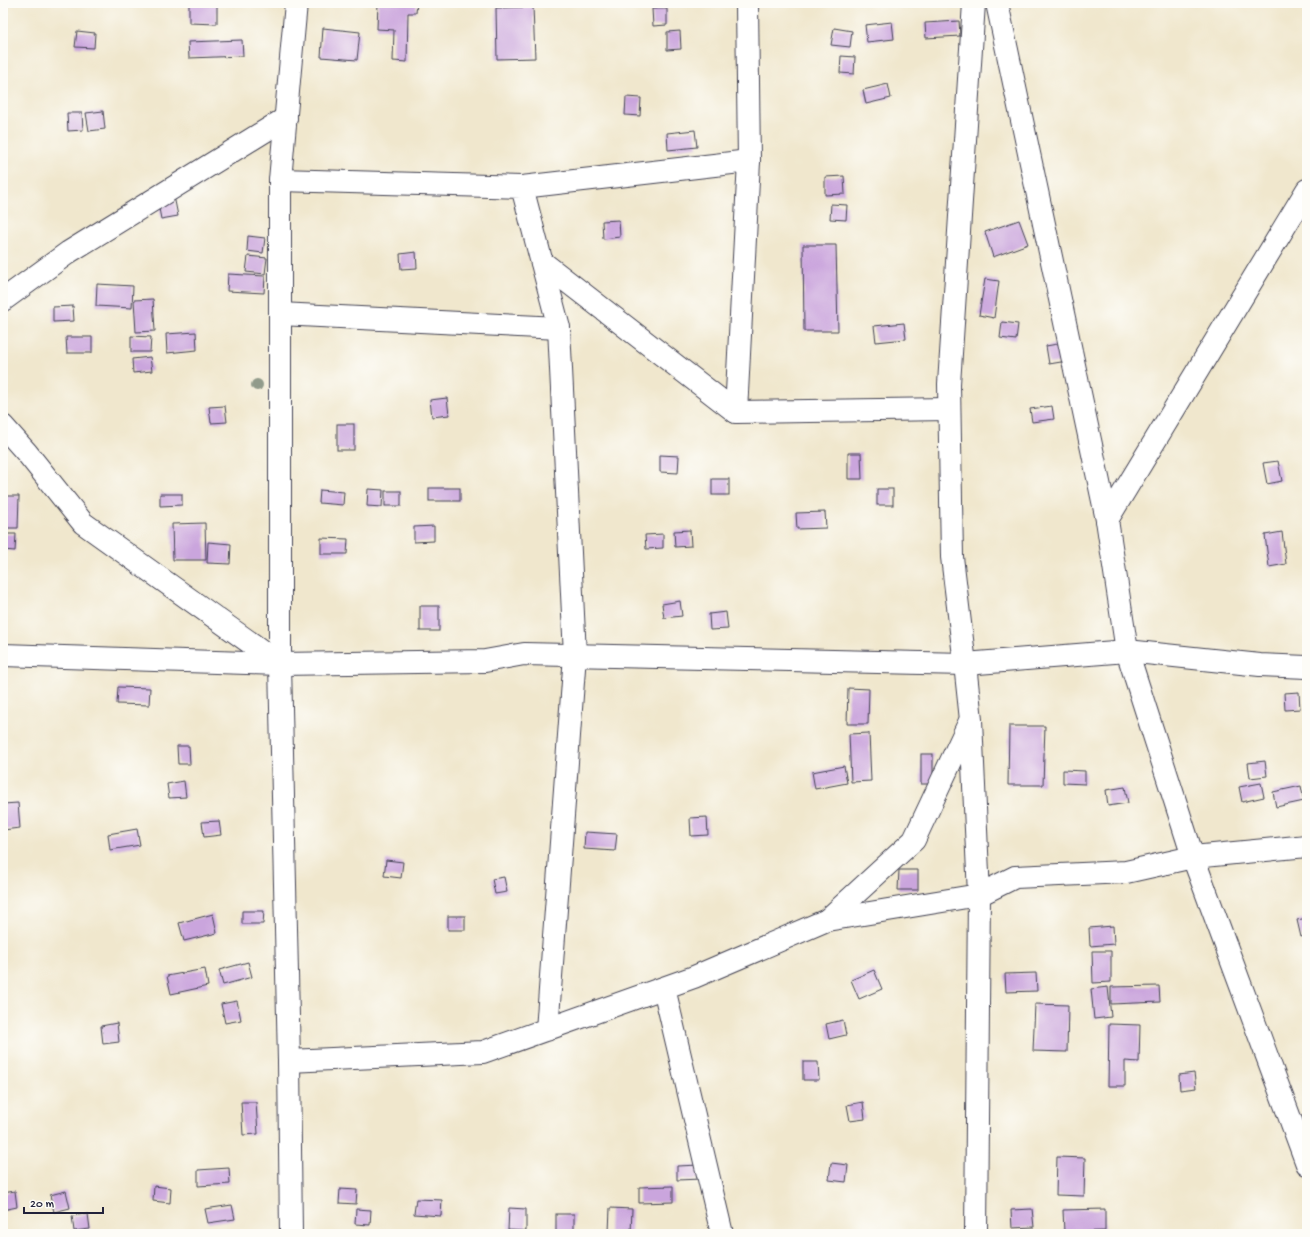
<svg xmlns="http://www.w3.org/2000/svg" width="1310" height="1237" font-family="'Gochi Hand',sans-serif">
<style>
.building{fill:#caa5dd}
.lines{fill:none;stroke-linecap:round;stroke-linejoin:round}
.minor-casing{stroke:#414051;stroke-width:24}
.minor{stroke:#fff;stroke-width:22}
.tree{fill:#919b8b}
</style>
<rect width="100%" height="100%" fill="#fdfcf7"/>
<filter id="ink" filterUnits="userSpaceOnUse"><feTurbulence type="fractalNoise" baseFrequency=".025" numOctaves="2"/><feDisplacementMap in="SourceGraphic" scale="8" xChannelSelector="R" yChannelSelector="G"/><feConvolveMatrix kernelMatrix="1 2 1 2 8 2 1 2 1" color-interpolation-filters="sRGB"/></filter>
<filter id="wash" filterUnits="userSpaceOnUse"><feTurbulence type="fractalNoise" baseFrequency=".012" numOctaves="4" result="noise"/><feDisplacementMap in="SourceGraphic" scale="16" xChannelSelector="R" yChannelSelector="G"/><feGaussianBlur stdDeviation="0.9" result="paint"/><feColorMatrix in="noise" values="0 0 0 0 0 0 0 0 0 0 0 0 0 0 0 0 0 1.4 0 .05"/><feComposite in="paint" operator="in"/></filter>
<g filter="url(#wash)">
<rect width="100%" height="100%" fill="#f0e7cd"/>
<g id="blocks">
<g class="building">
<path d="M189 3H217V24L189 23Z"/>
<path d="M378 3H417L416 13H408L407 62 393 61 394 30 377 29Z"/>
<path d="M533 7 535 58 497 59 496 8Z"/>
<path d="M652 9H667V25L653 26Z"/>
<path d="M959 21 960 36 926 38 925 23Z"/>
<path d="M892 22 894 39 867 42 865 25Z"/>
<path d="M323 28 360 32 357 60 321 57Z"/>
<path d="M834 28 852 31 850 47 831 45Z"/>
<path d="M77 31 95 33 94 48 75 47Z"/>
<path d="M680 31 681 49 667 50V32Z"/>
<path d="M242 40 243 56 189 58 188 42Z"/>
<path d="M841 56 855 57 854 74 840 73Z"/>
<path d="M888 84 891 98 866 104 863 90Z"/>
<path d="M626 97 641 98 640 116 625 115Z"/>
<path d="M103 111 105 129 89 131 86 113Z"/>
<path d="M67 113H82L83 130 68 131Z"/>
<path d="M695 130 697 147 668 150 667 133Z"/>
<path d="M844 176 845 194 825 195V177Z"/>
<path d="M174 196 178 216 161 219 157 198Z"/>
<path d="M831 204 847 205 846 220 830 219Z"/>
<path d="M619 220 620 237 603 239 602 221Z"/>
<path d="M1019 220 1028 244 993 257 985 232Z"/>
<path d="M248 236 265 238 263 253 247 251Z"/>
<path d="M803 245H836L838 331H804Z"/>
<path d="M416 252 417 268 401 269 400 254Z"/>
<path d="M248 256 267 258 265 274 246 272Z"/>
<path d="M228 274 265 276 264 293 227 291Z"/>
<path d="M985 279 999 281 994 318 979 315Z"/>
<path d="M97 284 133 286 132 308 96 306Z"/>
<path d="M153 299 155 331 136 332 134 300Z"/>
<path d="M73 306 74 321 53 322V307Z"/>
<path d="M1002 322 1018 324 1016 340 1000 338Z"/>
<path d="M904 323 906 339 876 342 874 326Z"/>
<path d="M196 332 197 350 167 353 166 334Z"/>
<path d="M131 336 151 337 150 352H131Z"/>
<path d="M66 337H92V353H67Z"/>
<path d="M1063 343 1067 361 1049 364 1046 346Z"/>
<path d="M150 357 152 371 133 373 132 359Z"/>
<path d="M447 398 449 415 432 417 430 400Z"/>
<path d="M225 406 227 422 211 423 209 407Z"/>
<path d="M1052 406 1054 419 1032 422 1030 409Z"/>
<rect x="337" y="424" width="17" height="26"/>
<path d="M848 453H861L862 479H848Z"/>
<path d="M660 455 679 456 678 473 660 472Z"/>
<path d="M1278 461 1282 481 1267 484 1263 463Z"/>
<rect x="712" y="479" width="17" height="16"/>
<rect x="429" y="488" width="31" height="13"/>
<path d="M368 489 383 490 382 507 367 506Z"/>
<rect x="877" y="489" width="16" height="16"/>
<path d="M320 490 344 492 343 505 319 503Z"/>
<rect x="385" y="491" width="16" height="15"/>
<path d="M160 494H182V505L160 506Z"/>
<path d="M3 496H19L18 528H3Z"/>
<path d="M825 512 826 528 797 529 796 513Z"/>
<path d="M205 523 206 560H173L172 524Z"/>
<path d="M434 526V541L414 542V527Z"/>
<path d="M690 530 691 546 675 547 674 531Z"/>
<path d="M1282 532 1286 564 1269 567 1265 535Z"/>
<path d="M3 534H16L15 551 3 550Z"/>
<path d="M663 534V548L646 549 645 535Z"/>
<path d="M321 538 348 539 347 554H321Z"/>
<path d="M208 542 231 544 230 564 207 563Z"/>
<path d="M680 601 682 616 664 618 662 604Z"/>
<rect x="420" y="606" width="19" height="25"/>
<path d="M726 612 728 629 710 630 709 614Z"/>
<path d="M118 687 150 688 149 705 117 704Z"/>
<path d="M848 688 869 689 868 724H847Z"/>
<path d="M1299 692 1300 709 1285 710 1284 693Z"/>
<path d="M1009 726H1045L1043 785H1008Z"/>
<path d="M869 733 871 781 851 782 849 734Z"/>
<path d="M177 746H189L190 764H178Z"/>
<rect x="921" y="754" width="12" height="30"/>
<path d="M1265 761 1267 776 1250 778 1248 763Z"/>
<path d="M844 766 847 783 815 789 812 772Z"/>
<path d="M1063 770 1085 771V784L1063 783Z"/>
<path d="M184 781 186 797 169 798 167 784Z"/>
<path d="M1261 783 1264 797 1242 802 1239 787Z"/>
<path d="M1301 786 1304 801 1276 807 1273 792Z"/>
<path d="M1125 787 1128 803 1108 806 1106 790Z"/>
<path d="M18 803 20 828 3 830V804Z"/>
<path d="M707 817 708 835 691 836 690 818Z"/>
<path d="M219 821 221 835 204 837 202 822Z"/>
<path d="M137 829 140 845 110 850 108 834Z"/>
<path d="M585 832 617 834 615 851 584 849Z"/>
<path d="M386 860 403 862 401 878 384 876Z"/>
<path d="M899 870H918V890H898Z"/>
<path d="M504 877 507 892 495 894 492 879Z"/>
<path d="M242 911H264L263 924H242Z"/>
<path d="M213 914 217 933 184 941 179 923Z"/>
<rect x="448" y="916" width="17" height="14"/>
<path d="M1307 918V935L1301 937 1297 920Z"/>
<path d="M1113 926 1114 944 1090 946 1089 928Z"/>
<path d="M1092 951H1111V982L1093 983Z"/>
<path d="M248 962 252 977 223 985 219 970Z"/>
<path d="M205 969 208 986 171 994 167 976Z"/>
<path d="M874 970 882 989 859 999 851 980Z"/>
<path d="M1036 973 1037 991 1006 992 1005 974Z"/>
<path d="M1159 986 1160 1002 1111 1004V987Z"/>
<path d="M1108 987 1111 1017 1094 1019 1091 989Z"/>
<path d="M237 1001 241 1020 225 1023 221 1004Z"/>
<path d="M1035 1004 1068 1005 1067 1052 1033 1051Z"/>
<path d="M843 1020 846 1035 829 1039 826 1024Z"/>
<path d="M117 1023 119 1042 103 1044 101 1026Z"/>
<path d="M1109 1024 1140 1025 1139 1062 1125 1061V1086H1108Z"/>
<path d="M803 1062H818L819 1080H803Z"/>
<path d="M1194 1073 1196 1088 1180 1090 1179 1075Z"/>
<path d="M241 1102H256L258 1134 243 1135Z"/>
<path d="M863 1102 865 1119 850 1121 847 1105Z"/>
<path d="M1057 1157 1085 1158 1084 1196 1056 1195Z"/>
<path d="M831 1163 848 1165 846 1182 829 1180Z"/>
<path d="M700 1165 701 1179 677 1180V1166Z"/>
<path d="M229 1168 230 1184 198 1186V1170Z"/>
<path d="M154 1186 171 1188 170 1203 153 1201Z"/>
<path d="M673 1186V1202L639 1203V1187Z"/>
<path d="M340 1189 357 1190 356 1204 339 1203Z"/>
<path d="M15 1191 17 1207 3 1210V1193Z"/>
<path d="M66 1191 70 1208 54 1212 50 1195Z"/>
<path d="M416 1199 442 1200 441 1216 414 1214Z"/>
<path d="M232 1205 235 1219 208 1223 205 1209Z"/>
<path d="M509 1208 526 1209V1231L508 1230Z"/>
<path d="M610 1208 632 1209 631 1233 609 1232Z"/>
<path d="M356 1209 371 1210 370 1225 355 1224Z"/>
<path d="M1032 1209 1034 1227 1012 1228 1011 1210Z"/>
<path d="M1105 1209V1231L1064 1232 1063 1210Z"/>
<path d="M88 1214 90 1229 74 1231 72 1216Z"/>
<rect x="556" y="1214" width="18" height="20"/>
</g>
</g>
</g>
<g filter="url(#ink)">
<use href="#blocks" fill-opacity="0" stroke="#414051" stroke-width="1"/>
<g class="lines">
<defs>
<g id="minor">
<path d="M974 3 949 384 952 557 965 664 971 720 979 895 976 1234"/>
<path d="M997 3 1107 520 1127 651 1193 857 1307 1164"/>
<path d="M280 180 522 187 559 328 575 655 547 1030"/>
<path d="M522 187 749 161"/>
<path d="M542 262 736 412 949 409"/>
<path d="M3 300 69 252 286 118"/>
<path d="M280 314 559 328"/>
<path d="M736 412 749 161 747 3"/>
<path d="M3 426 27 453 83 523 280 664"/>
<path d="M1107 520 1307 190"/>
<path d="M3 655 280 664 485 661 524 654 965 664 1127 651 1260 665 1307 667"/>
<path d="M827 920 979 895 1015 877 1126 872 1193 857 1307 846"/>
<path d="M664 988 722 1234"/>
<path d="M289 1061 483 1052 694 977 827 920 914 840 969 723"/>
<path d="M291 1234 289 1061 280 664V180L296 3"/>
</g>
</defs>
<use href="#minor" class="minor-casing"/>
<use href="#minor" class="minor"/>
</g>
<circle class="tree" cx="257" cy="385" r="6"/>
</g>
<rect width="1310" height="1237" fill="none" stroke="#fdfcf7" stroke-width="16"/>
<path d="M24 1207v6h79v-6" fill="none" stroke="#22223b" stroke-width="2"/>
<text x="30" y="1207" font-size="12" fill="#22223b" stroke="#fdfcf7" stroke-width="3" paint-order="stroke">20 m</text>
</svg>
